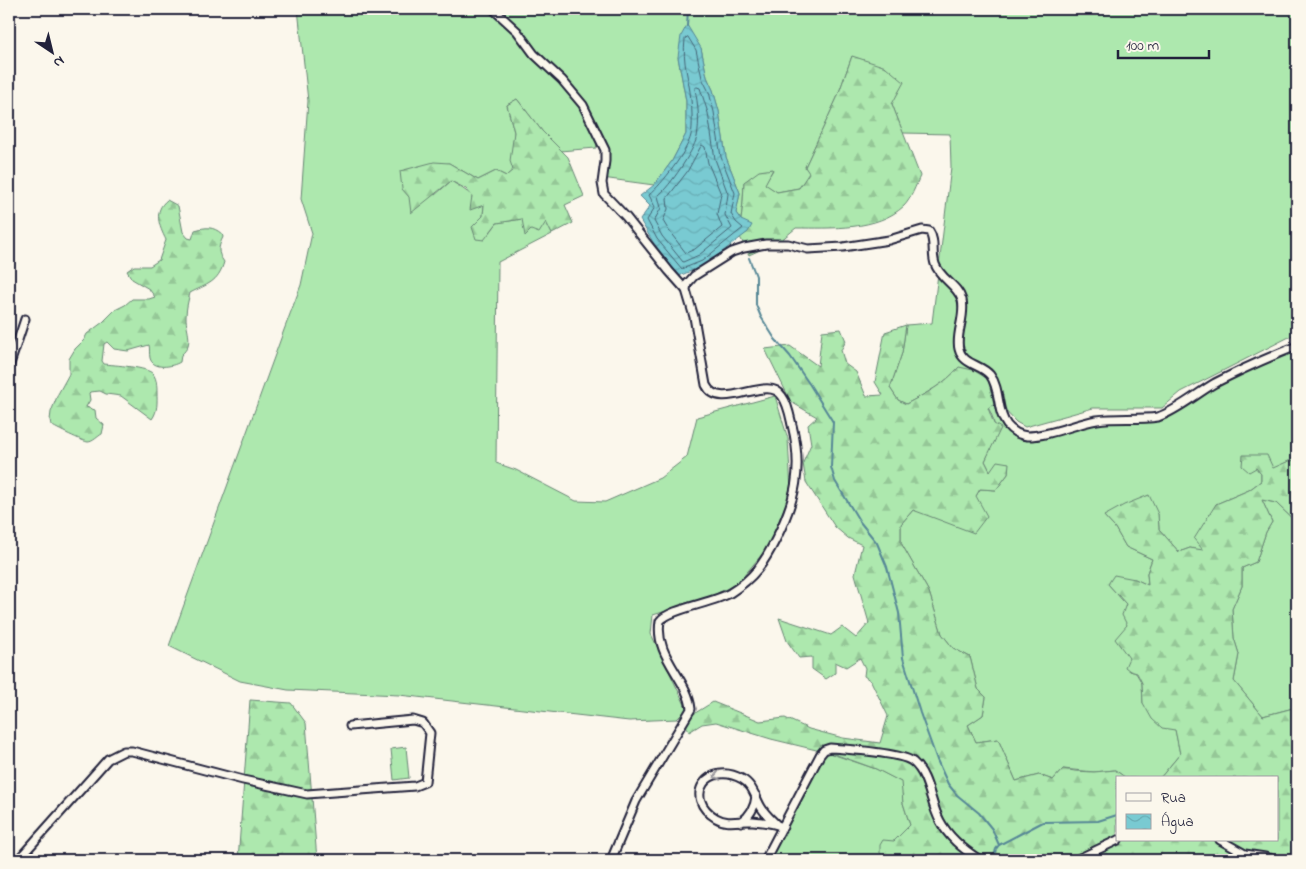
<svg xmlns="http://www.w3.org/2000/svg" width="1306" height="869" font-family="'Indie Flower',sans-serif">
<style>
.grass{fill:#ade8ae;stroke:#688574}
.forest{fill:url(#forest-firs);stroke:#688574}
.water{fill:url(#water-waves);stroke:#568796}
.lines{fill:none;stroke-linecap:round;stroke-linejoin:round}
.shore{stroke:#456577;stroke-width:1}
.stream{stroke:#568796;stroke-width:2}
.minor-casing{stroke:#22223b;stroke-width:11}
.minor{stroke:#fbf7ec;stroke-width:7}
.oneway{stroke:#99979c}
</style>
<defs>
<pattern id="forest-firs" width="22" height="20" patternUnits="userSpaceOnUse" patternTransform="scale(1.25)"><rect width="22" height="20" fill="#ade8ae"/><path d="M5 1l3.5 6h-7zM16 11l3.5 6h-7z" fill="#95c797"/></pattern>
<pattern id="water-waves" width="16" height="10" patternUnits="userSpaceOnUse" patternTransform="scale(1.25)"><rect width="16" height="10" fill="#79cad2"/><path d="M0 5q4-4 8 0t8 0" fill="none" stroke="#68adb5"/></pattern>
</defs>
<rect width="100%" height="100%" fill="#fbf7ec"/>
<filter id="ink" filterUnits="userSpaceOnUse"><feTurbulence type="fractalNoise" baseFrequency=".02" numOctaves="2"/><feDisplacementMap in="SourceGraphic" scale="10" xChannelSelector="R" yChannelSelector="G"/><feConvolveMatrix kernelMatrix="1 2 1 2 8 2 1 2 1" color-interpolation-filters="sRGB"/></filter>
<g filter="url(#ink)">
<g class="grass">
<path d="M298 9H1297V333L1181 392 1162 408H1093L1025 427 1016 422 1000 405 1004 419 1025 436 1077 424 1158 417 1214 384 1297 346V460L1289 461 1273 469 1269 463 1256 468 1261 474V481L1249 490 1216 504 1204 551 1190 548 1179 552 1159 529 1158 514 1104 516 1115 528 1126 547 1152 559 1147 573 1148 585 1135 579 1108 584 1126 604 1130 671 1136 673 1142 683 1143 703 1175 729 1180 754 1160 778H1126L1115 770 1094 772 1063 769 1053 780 1039 775 1016 781 998 739 976 742 968 725 983 715 986 697 978 689 970 657 953 648 942 634 929 592 901 543V524L913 510 976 496 980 489 996 490 1008 474V463L990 471 985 461C990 451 995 436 994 424 992 406 970 382 959 367 945 384 925 394 906 404L898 400 890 388 902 353 906 325 932 323 951 167 950 134 903 133 892 104 852 56 837 98 805 167 810 173 799 188 777 192 764 184 773 170 744 182 743 202 741 220 736 213 740 193 726 157 719 111 713 90 707 77 701 48 678 57 686 101V134L672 161 654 185 602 178 605 161 599 139 596 148 560 151 542 131 517 99 507 105 514 132 513 170 506 176 496 171 478 180 449 163 401 171 435 195 451 181C463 188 472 196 484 204L483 216 489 234 497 223 522 219 530 230 546 222 552 234 498 262 496 463 516 470 576 501 605 502 660 478 687 457 697 417 775 396 788 439 791 491 768 547 738 583 706 599 653 615 651 634 687 709 677 719 629 721 399 695 288 690 240 681 169 646 284 330 301 285 312 233 301 199 308 101Z"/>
<path d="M1262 500 1276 503 1297 523V707L1263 716 1234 681 1239 654 1234 638 1232 609 1242 586V568L1256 562 1266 532 1272 522Z"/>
<path d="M406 747 409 778 394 780 391 749Z"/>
<path d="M826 752 876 769 902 782 903 803 910 825 894 841 880 853 887 860H768Z"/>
</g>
<g class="forest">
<path d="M852 56 886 67 904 82 892 104 920 176C916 185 911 199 904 206 877 231 831 228 796 228L780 241 749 255 740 237 748 232 741 220 743 202 744 182 759 171 773 169 765 184 777 192 799 188 809 173 805 167 837 98Z"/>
<path d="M517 99 542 131 568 157 584 196 565 205 573 223 552 234 546 222 539 233 531 230 525 236 522 219 497 223 484 240 476 239 472 227 483 216 484 205 470 210 472 196 466 189 451 181 411 213 409 197 402 189 400 171 434 162 449 163 478 180 496 171 506 176 513 170 510 161 514 132 507 105Z"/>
<path d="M167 200 178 206 183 232 188 238 192 239 195 230C206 227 213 226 222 234L223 237C218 248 217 252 224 262 218 283 207 284 190 293 188 301 186 309 186 317 186 332 195 343 181 355L180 362C172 367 153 370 150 358 149 353 150 349 149 345L128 351 114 349 107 342 104 344 102 361 104 364C114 365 148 367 153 374 157 379 157 387 157 393 157 402 158 411 152 419L121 396 106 394 100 391 90 392 89 393 90 400 86 407 95 410 96 418 104 425 102 434C98 436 93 442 88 442 84 442 55 428 51 425L50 420 51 412 58 394 69 374V359L75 349 84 340 87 334 103 322 115 310 125 305 132 299H149L155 297 149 289 132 279 127 271 134 266H150L159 260 166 240C159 226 153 211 167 200Z"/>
<path d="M906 325 902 353 890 388 898 400 906 404C925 394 945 384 959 367L973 370 988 379 994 404 988 408 994 424 1001 428 985 461 990 471 997 461 1009 463 1008 474 996 490 980 489 976 496 987 516 974 533 913 510 901 524V543L929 592 942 634 953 648 970 657 978 689 986 697 983 715 968 725 976 742 998 739 1016 781 1039 775 1053 780 1063 769 1075 771 1094 772 1115 770 1126 778H1117V840H1277V778H1160L1180 754 1175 730 1162 728 1152 719 1143 703 1142 683 1137 673 1130 671 1125 667 1129 658 1115 639 1127 625 1122 615 1126 604 1108 584 1114 575 1135 579 1148 585 1147 573 1152 559 1126 547 1115 528 1104 516 1124 505 1149 495 1158 514 1159 529 1179 552 1190 548 1203 550 1194 539 1216 504 1249 490 1261 481V474L1256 468 1249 472 1242 466 1243 455H1267L1273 468 1289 461 1297 460V523L1276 503 1262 500 1272 522 1266 532 1256 562 1242 568V586L1232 609 1234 638 1239 654 1234 681 1263 716 1297 707V860H887L880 853V845L883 840 894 841 910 825 903 803 901 782 876 769 837 755 771 739 716 722 702 724 689 732 686 725 692 715 713 702 760 721 785 718 809 729 843 738 880 743 888 716 871 681 864 676 865 668 860 658 846 667 835 662V673L826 679 812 669V657L799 658 787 641 779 618 831 635 842 627 856 638 869 623 855 574 862 545 848 538 835 527 806 482 803 463 811 444 808 425 817 417 791 402 765 349 790 346 818 366 822 331 841 329 846 341 841 350 845 364 856 372 866 396 883 395 875 382 885 332Z"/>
<path d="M250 700 291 703 306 723 317 860H238Z"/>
</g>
<path class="water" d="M687 25 701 48 707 77 713 90 719 111 726 157 740 193 736 213 741 220 752 225 748 232 705 265 679 276 653 242 640 220 650 206 640 196 654 185 672 161 686 134V101L678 57 681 36Z"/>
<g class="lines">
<g class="shore">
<path d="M688 37 696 50 702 78 709 92 714 112 721 157 735 193 731 214 736 222 743 228 702 261 682 269 657 239 647 220 655 207 649 195C662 184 687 152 691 135 693 126 692 110 691 100 689 77 682 64 685 39Z"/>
<path d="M697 87 700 88 708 113 715 159 728 194 725 215 732 228 699 255 683 262 662 236 654 221 661 208 658 196C670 186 693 152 697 137 700 122 698 104 695 89Z"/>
<path d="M702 145 705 147 708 163 721 194 717 214 722 227 695 249 686 253 669 231 663 221 668 209 667 198 687 172Z"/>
</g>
<g class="stream">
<path d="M687 26 688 9"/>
<path d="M749 258 756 276V305L761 317 775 339 790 356 810 385 833 422 831 467 835 481 860 522 877 543 887 567 899 613 903 658 920 713 937 760 948 784 957 795 979 813 992 829 999 845 996 849 993 860"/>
<path d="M999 845 1043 822 1098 821 1117 815"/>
</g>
<defs>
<g id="minor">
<path d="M493 9 517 31 534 54 562 80 583 105 605 150V161L602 183 604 194 626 217 669 271 685 289"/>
<path d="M9 367 25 319"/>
<path d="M741 822C750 816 755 807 756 796"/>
<path d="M776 824C771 819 765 814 761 807 755 797 753 785 742 779 709 760 681 797 716 818 728 825 740 820 753 821 764 822 774 823 783 827"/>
<path d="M1220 840 1245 854 1265 857 1274 860"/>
<path d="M18 860 108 759 124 751H132L243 780 307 794 415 786 425 782 430 733 423 723 413 720 350 726"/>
<path d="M611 860 636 801 691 709C688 678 654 657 660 621 669 609 713 603 730 593 754 578 764 563 776 539 796 499 803 469 792 425 790 416 788 404 782 396 768 373 720 414 706 385L694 317 686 290 687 284 694 276 732 252 744 248 766 244H788L808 249 843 247 889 240 922 230 929 231C936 241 931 253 935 264 940 279 958 285 962 300 966 317 955 334 959 349 963 365 981 364 990 375 1001 389 996 411 1007 425 1012 431 1019 435 1027 436 1050 436 1074 424 1097 420 1117 417 1138 420 1158 417 1178 410 1196 394 1215 383 1242 369 1269 357 1297 346"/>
<path d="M765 860 820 755 824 750 830 748C845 749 903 753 913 762 929 775 930 803 940 821 949 838 964 850 980 860"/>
<path d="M1076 860 1118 840"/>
</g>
</defs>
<use href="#minor" class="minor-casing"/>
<use href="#minor" class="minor"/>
</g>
<defs><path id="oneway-chevron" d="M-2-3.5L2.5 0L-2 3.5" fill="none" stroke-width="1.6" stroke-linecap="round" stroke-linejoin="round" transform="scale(1.25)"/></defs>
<use class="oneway" href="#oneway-chevron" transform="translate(717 776) rotate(168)"/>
</g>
<rect width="1306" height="869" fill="none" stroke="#fbf7ec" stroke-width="30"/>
<rect x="15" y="15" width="1276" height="839" fill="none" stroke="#22223b" stroke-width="2" filter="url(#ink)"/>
<rect x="1116" y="776" width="162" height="65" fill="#fbf7ec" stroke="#a4a2a5"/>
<rect x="1126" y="793" width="25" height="8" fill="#fbf7ec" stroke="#a4a2a5"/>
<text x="1161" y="802" font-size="15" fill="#22223b">Rua</text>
<rect x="1126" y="814" width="25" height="15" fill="url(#water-waves)" stroke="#a4a2a5"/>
<text x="1161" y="826" font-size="15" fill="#22223b">Água</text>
<g transform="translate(52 52) rotate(145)" stroke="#fbf7ec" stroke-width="4" paint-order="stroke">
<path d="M0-4L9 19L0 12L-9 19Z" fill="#22223b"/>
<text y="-8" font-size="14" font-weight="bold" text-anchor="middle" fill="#22223b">N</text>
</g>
<path d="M1118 50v8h91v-8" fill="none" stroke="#22223b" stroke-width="2.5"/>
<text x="1126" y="50" font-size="15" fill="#22223b" stroke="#fbf7ec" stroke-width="4" paint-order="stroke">100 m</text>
</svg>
